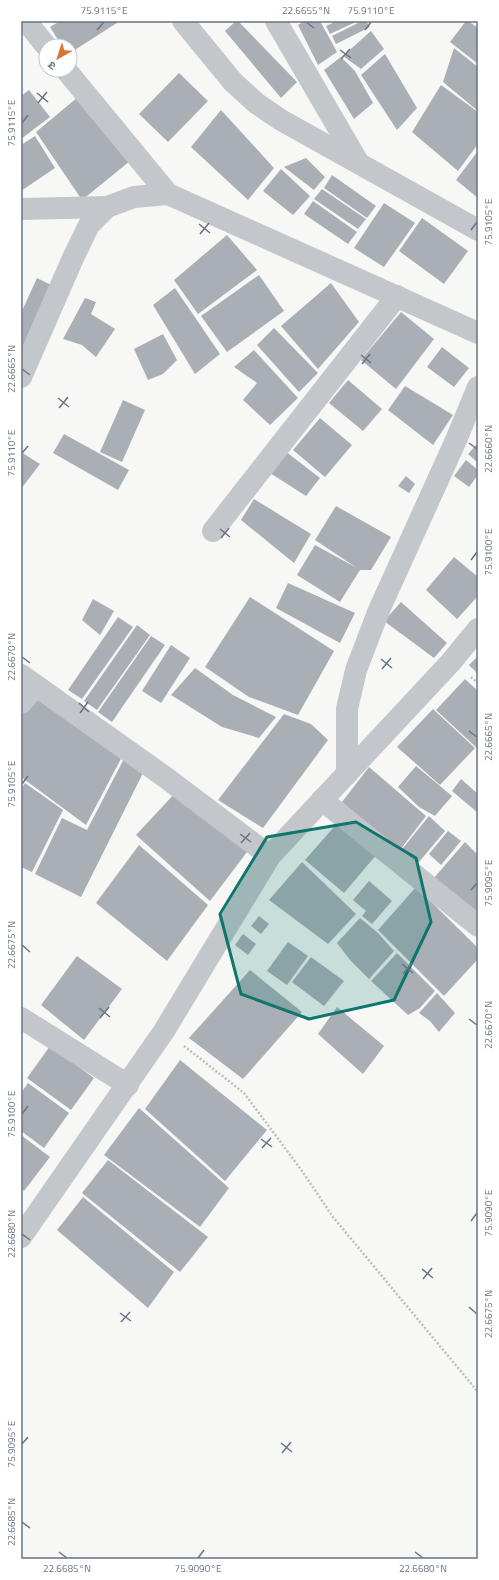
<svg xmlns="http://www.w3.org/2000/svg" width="499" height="1580" font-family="'Titillium Web','Noto Sans Devanagari',sans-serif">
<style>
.building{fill:#aaafb6}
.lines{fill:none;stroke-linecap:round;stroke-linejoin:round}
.path{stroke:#bbbdc0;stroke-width:2.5;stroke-dasharray:2 2;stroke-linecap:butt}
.minor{stroke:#c3c6ca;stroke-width:22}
.marked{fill:#0f766e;fill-opacity:0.2;stroke:#0f766e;stroke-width:3;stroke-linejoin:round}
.ticks{fill:none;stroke:#687384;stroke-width:1.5}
.neatline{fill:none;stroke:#687384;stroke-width:1.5}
.ticks-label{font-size:10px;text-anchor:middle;fill:#687384}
</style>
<rect width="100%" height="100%" fill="#f7f8f5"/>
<g class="building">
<path d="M60 21H120L70 53V46H62L50 27Z"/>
<path d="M236 21H238L297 82 281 98 225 31Z"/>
<path d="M305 21H320L337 52 318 65 298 25Z"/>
<path d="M337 21H358L330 34 326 26Z"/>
<path d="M362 21H366L370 27 336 44 332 36Z"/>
<path d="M466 21H468L478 28V64L450 42Z"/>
<path d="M371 31 384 49 361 69 343 56Z"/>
<path d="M454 48 478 67V111L443 82Z"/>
<path d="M385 54 417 108 397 130 361 75Z"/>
<path d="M341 57 355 71 373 103 354 119 324 70Z"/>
<path d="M179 73 208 101 168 142 139 114Z"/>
<path d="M441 85 478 112V144L458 171 412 132Z"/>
<path d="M29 90 50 117 21 139V96Z"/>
<path d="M78 97 130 161 82 200 36 132Z"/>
<path d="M221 110 274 168 248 200 191 147Z"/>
<path d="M35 136 55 168 21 191V145Z"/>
<path d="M478 151V198L456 180Z"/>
<path d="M306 158 325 177 314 190 284 167Z"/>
<path d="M281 169 310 196 293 215 263 191Z"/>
<path d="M332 175 376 206 367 218 324 188Z"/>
<path d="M322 189 366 219 358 229 314 199Z"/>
<path d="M313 201 357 232 348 244 304 214Z"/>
<path d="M384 203 415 223 384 267 354 248Z"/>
<path d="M422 218 468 251 444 284 399 251Z"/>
<path d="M227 235 257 270 198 314 174 280Z"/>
<path d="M259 275 284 311 227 352 201 316Z"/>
<path d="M37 278 53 286 21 352V313Z"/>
<path d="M331 283 359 322 318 369 281 326Z"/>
<path d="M175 288 220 354 195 374 153 305Z"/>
<path d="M85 298 96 302 91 314 115 329 96 357 82 345 63 339Z"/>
<path d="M401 312 434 339 396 389 361 360Z"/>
<path d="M274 328 318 373 299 392 257 345Z"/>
<path d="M163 334 177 360 163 374 148 380 134 349Z"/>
<path d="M442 347 469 368 454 387 427 367Z"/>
<path d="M254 350 298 398 270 425 243 400 257 383 234 367Z"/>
<path d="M348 380 382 409 363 431 329 403Z"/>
<path d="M405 386 453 415 433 445 388 410Z"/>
<path d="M123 400 145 410 122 462 100 452Z"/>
<path d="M320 418 352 445 325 477 293 450Z"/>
<path d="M64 434 129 470 118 490 53 453Z"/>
<path d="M478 443V463L468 454Z"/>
<path d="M285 451 320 478 306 496 270 473Z"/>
<path d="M21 452 40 464 21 489Z"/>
<path d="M466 460 478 470V475L469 487 454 476Z"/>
<path d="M406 476 415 484 409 493 398 486Z"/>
<path d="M254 499 311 534 294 563 241 520Z"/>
<path d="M336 506 391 537 371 570H360L340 602 297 575 315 545 357 568 315 540Z"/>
<path d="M454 557 478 577V596L457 619 426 590Z"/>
<path d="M288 583 355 613 340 643 276 608Z"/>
<path d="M250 597 334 651 298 715 249 697 205 667Z"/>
<path d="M93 599 114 611 100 635 82 620Z"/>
<path d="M401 602 447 643 434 658 384 621Z"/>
<path d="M118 617 133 627 82 699 68 690Z"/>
<path d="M137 625 150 635 97 710 84 701Z"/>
<path d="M151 636 165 645 112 722 98 712Z"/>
<path d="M171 645 190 658 161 703 142 691Z"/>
<path d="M478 656V674L469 665Z"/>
<path d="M195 668 233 695 276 717 259 738 222 727 171 695Z"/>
<path d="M465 679 478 691V749L436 710Z"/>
<path d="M34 695 124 753 86 825 21 777V713Z"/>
<path d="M433 709 475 748 440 785 397 747Z"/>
<path d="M284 714 311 724 328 740 263 828 218 800Z"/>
<path d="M126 755 144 771 81 897 35 874 62 818 87 830Z"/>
<path d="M416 766 452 796 435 816 419 807 398 787Z"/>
<path d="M369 767 426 816 400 850 342 802Z"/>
<path d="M461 779 478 794V813L452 791Z"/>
<path d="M25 783 63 810 32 872 21 867V790Z"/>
<path d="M177 791 247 852 210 901 136 835Z"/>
<path d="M429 816 445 831 414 868 398 854Z"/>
<path d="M340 820 378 853 344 893 305 860Z"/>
<path d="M448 831 461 841 441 865 429 854Z"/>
<path d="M465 842 478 855V918L434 878Z"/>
<path d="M139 845 208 905 167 961 96 903Z"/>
<path d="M302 862 356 914 328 944 269 900Z"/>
<path d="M369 881 392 901 372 924 362 916 366 911 353 900Z"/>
<path d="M416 887 478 948V959L444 996 378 930Z"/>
<path d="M259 916 269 924 261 934 251 926Z"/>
<path d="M360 918 378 933 394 951 369 979 350 960 337 943Z"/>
<path d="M243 934 256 944 248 955 235 945Z"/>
<path d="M288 942 308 956 287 985 267 971Z"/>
<path d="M397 953 435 991 420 1008 408 1015 371 981Z"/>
<path d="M77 956 122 989 84 1040 41 1005Z"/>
<path d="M311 957 344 981 324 1006 292 982Z"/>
<path d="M250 970 302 1012 243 1079 189 1038Z"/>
<path d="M437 993 455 1013 439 1032 430 1021 419 1013Z"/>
<path d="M337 1007 384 1046 363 1074 318 1034Z"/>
<path d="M50 1046 94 1078 71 1110 27 1078Z"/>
<path d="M180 1060 267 1130 225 1181 145 1109Z"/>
<path d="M28 1083 69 1113 44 1148 21 1131V1093Z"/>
<path d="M139 1108 229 1188 200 1227 104 1155Z"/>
<path d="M21 1135 50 1157 24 1191 21 1188Z"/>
<path d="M108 1160 208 1237 180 1272 82 1193Z"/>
<path d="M83 1197 174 1272 148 1308 57 1230Z"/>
</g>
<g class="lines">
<g class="path">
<path d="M471 677 478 683"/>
<path d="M184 1046 244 1093 302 1171 333 1217 478 1392"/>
</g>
<g class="minor">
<path d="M26 21 46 46"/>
<path d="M183 21 233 82 256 103 281 120 478 230"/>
<path d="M276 21 358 162"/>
<path d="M66 70 168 194 478 333"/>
<path d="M21 209 107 207"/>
<path d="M21 377 73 258 89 225 107 207 134 197 168 194"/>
<path d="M213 531 397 296"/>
<path d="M21 675 165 777 270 856"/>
<path d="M21 703 36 686"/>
<path d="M347 774V709L356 670 379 610 456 440 478 387"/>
<path d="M322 800 478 926"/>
<path d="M21 1018 128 1085"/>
<path d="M21 1237 164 1031 270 856 451 662 478 629"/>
</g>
</g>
<path class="marked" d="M356 822 416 858 431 922 394 1000 309 1019 241 994 220 914 267 837Z"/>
<path class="ticks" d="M306 22 314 28M97 30 104 22M365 30 371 22M340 50 351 58M341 59 350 49M37 93 48 102M38 103 47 92M22 123 28 115M199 224 210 233M471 230 477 222M200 234 209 223M361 355 371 363M362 364 370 354M22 369 30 375M58 398 69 407M59 408 68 397M469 443 477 449M22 453 28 446M220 529 230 537M221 538 229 528M471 560 477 552M22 657 30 663M381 659 392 668M382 669 391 658M79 703 89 712M80 713 88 702M469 731 477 737M22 784 28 776M240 834 251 842M241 843 250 833M471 890 477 883M22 945 30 952M402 964 413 973M403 974 412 963M99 1008 110 1017M100 1018 109 1007M469 1019 477 1025M22 1114 28 1106M261 1139 272 1147M262 1148 271 1138M471 1221 477 1213M22 1234 30 1240M422 1269 433 1278M423 1279 432 1268M469 1307 477 1314M120 1313 131 1321M121 1322 130 1312M281 1443 292 1452M22 1444 28 1437M282 1453 291 1442M22 1522 30 1528M59 1552 67 1558M415 1552 423 1558M198 1558 204 1550"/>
<rect width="499" height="1580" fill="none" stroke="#ffffff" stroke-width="44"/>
<g transform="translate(58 58) rotate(219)"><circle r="19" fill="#ffffff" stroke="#c3c7ce"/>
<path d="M0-3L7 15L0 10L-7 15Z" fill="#d97434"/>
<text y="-6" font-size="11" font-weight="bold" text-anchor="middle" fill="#687384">उ</text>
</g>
<rect x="22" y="22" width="455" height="1536" class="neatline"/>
<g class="ticks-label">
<text x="104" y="14">75.9115°E</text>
<text x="306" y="14">22.6655°N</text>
<text x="371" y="14">75.9110°E</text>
<text transform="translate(11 123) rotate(-90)" y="4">75.9115°E</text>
<text transform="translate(488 222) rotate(-90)" y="4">75.9105°E</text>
<text transform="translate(11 369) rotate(-90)" y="4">22.6665°N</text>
<text transform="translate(488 449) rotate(-90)" y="4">22.6660°N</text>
<text transform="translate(11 453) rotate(-90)" y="4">75.9110°E</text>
<text transform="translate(488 552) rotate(-90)" y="4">75.9100°E</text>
<text transform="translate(11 657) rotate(-90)" y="4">22.6670°N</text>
<text transform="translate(488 737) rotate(-90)" y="4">22.6665°N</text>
<text transform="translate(11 784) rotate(-90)" y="4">75.9105°E</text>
<text transform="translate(488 883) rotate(-90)" y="4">75.9095°E</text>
<text transform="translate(11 945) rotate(-90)" y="4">22.6675°N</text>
<text transform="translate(488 1025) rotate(-90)" y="4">22.6670°N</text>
<text transform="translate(11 1114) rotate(-90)" y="4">75.9100°E</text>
<text transform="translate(488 1213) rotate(-90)" y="4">75.9090°E</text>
<text transform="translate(11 1234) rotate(-90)" y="4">22.6680°N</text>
<text transform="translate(488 1314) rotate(-90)" y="4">22.6675°N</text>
<text transform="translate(11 1444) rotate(-90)" y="4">75.9095°E</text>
<text transform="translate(11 1522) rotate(-90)" y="4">22.6685°N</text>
<text x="67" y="1572">22.6685°N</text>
<text x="198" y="1572">75.9090°E</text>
<text x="423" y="1572">22.6680°N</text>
</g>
</svg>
